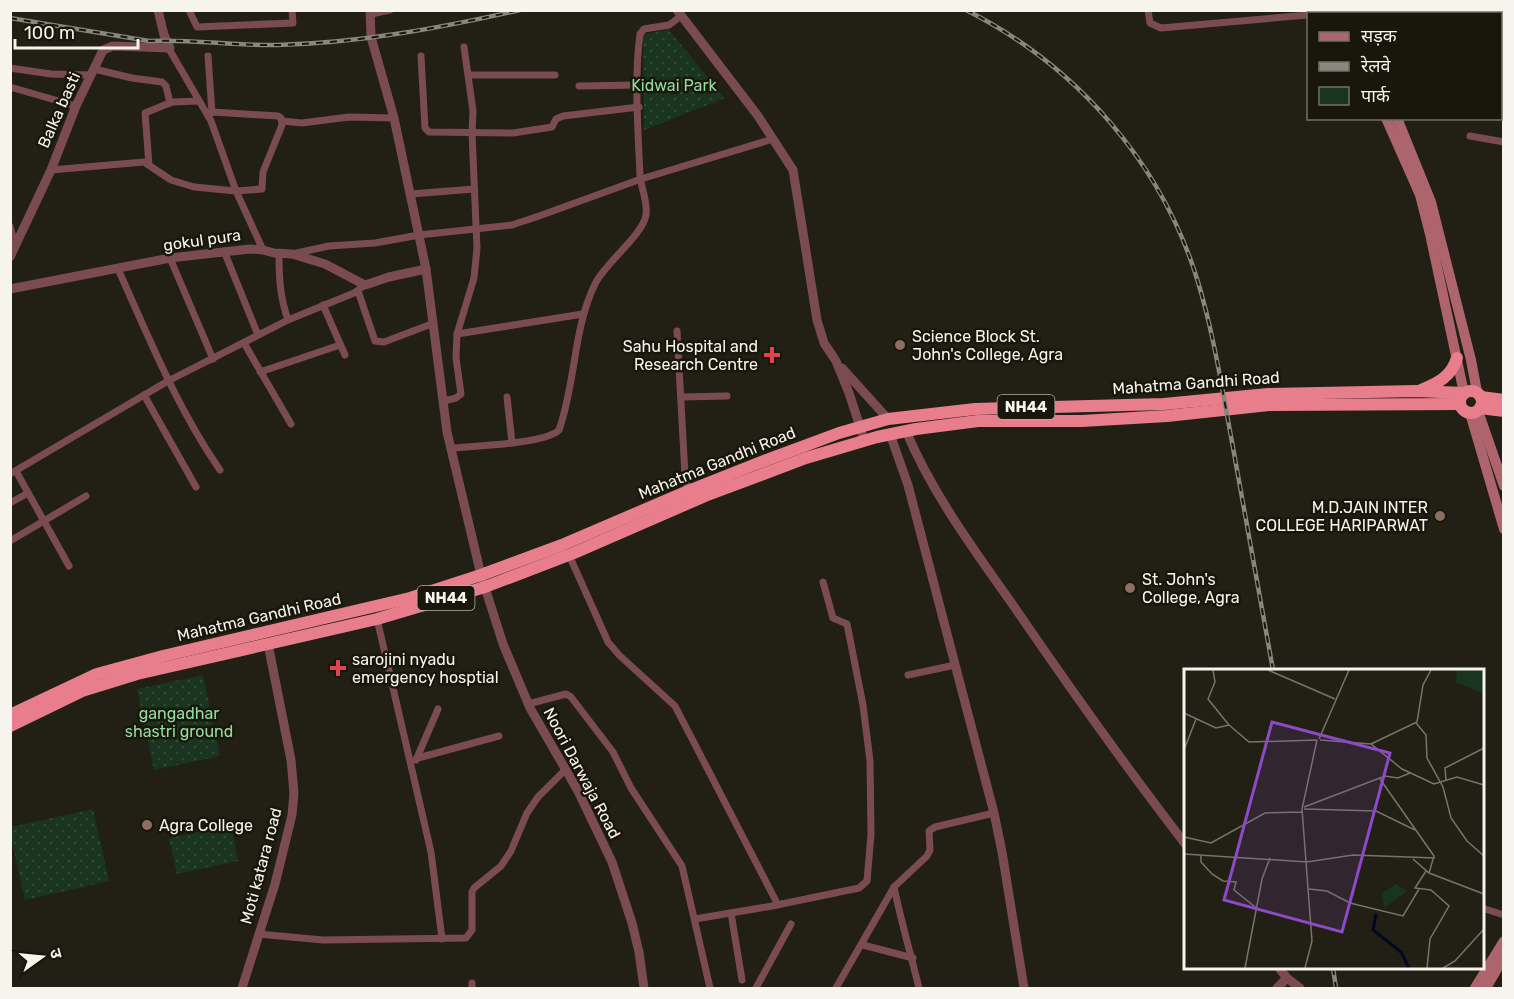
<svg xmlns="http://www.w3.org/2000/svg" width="1514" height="999" font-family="Rubik,'Noto Sans Devanagari',sans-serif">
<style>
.green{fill:url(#green-dots)}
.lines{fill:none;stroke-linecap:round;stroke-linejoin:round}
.minor{stroke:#7a4c51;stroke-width:7}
.tertiary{stroke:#7a4c51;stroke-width:9}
.secondary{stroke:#ae646c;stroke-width:10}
.trunk{stroke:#e87e8c;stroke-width:12}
.rail-casing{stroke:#88867d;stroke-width:4.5}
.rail{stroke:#19160b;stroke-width:2;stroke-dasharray:7;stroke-linecap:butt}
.education-dot{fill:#8d6e63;stroke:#19160b;stroke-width:2}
.health-dot{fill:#e0444e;stroke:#19160b;stroke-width:2}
.labels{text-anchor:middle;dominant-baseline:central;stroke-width:5;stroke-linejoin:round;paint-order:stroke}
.shield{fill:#19160b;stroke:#b4b1a9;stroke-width:1.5}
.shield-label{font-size:15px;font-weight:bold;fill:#f6f4ed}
.park-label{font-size:16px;fill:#93db9f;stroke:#19160b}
.street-label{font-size:16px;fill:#f6f4ed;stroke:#19160b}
.poi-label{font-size:16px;fill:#f6f4ed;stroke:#19160b;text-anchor:start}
.inset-river{fill:none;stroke:#000722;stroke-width:3}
.inset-road{fill:none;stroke:#77746b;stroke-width:1.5}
.view{fill:#8d4ac6;fill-opacity:0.15;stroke:#8d4ac6;stroke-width:3}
.inset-edge{fill:none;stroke:#f6f4ed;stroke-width:3}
</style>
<defs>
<pattern id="green-dots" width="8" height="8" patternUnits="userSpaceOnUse" patternTransform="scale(1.5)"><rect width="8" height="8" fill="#19351f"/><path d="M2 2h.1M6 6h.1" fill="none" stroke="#304935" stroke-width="1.8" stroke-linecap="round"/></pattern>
</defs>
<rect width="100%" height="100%" fill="#221f14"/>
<g class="green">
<path d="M668 29 725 98 644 130 643 35Z"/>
<path d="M203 675 220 756 154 770 137 689Z"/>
<path d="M93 809 109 881 25 900 11 837V827Z"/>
<path d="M231 825 238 861 177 874 169 838Z"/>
</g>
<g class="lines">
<g class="minor">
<path d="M189 10 197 27 293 23 292 10"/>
<path d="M1148 10 1150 23 1161 28 1308 15"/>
<path d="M371 14 390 10"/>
<path d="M1321 14 1347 10"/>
<path d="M169 49 211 121 236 191 263 250"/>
<path d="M208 56 212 113"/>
<path d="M421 56 425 128 429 132 513 133 552 127 556 119 563 116 639 107"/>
<path d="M10 68 51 74 91 75"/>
<path d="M94 69 132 78 162 82 166 86 170 103"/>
<path d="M469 75H555"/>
<path d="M579 86 638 85"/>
<path d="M10 87 76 106"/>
<path d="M282 121 302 123 349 117 394 118"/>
<path d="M1470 136 1504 142"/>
<path d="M149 165 145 113 172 102 199 101"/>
<path d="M51 170 144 162 171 180 194 187 236 191 262 189 263 172 282 125 281 118 278 116 213 112"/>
<path d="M411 194 474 189"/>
<path d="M10 226 15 245"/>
<path d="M224 251 258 335"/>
<path d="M279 254C279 278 280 297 288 320"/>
<path d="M292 254 329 246 375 243 419 235 512 225 539 216 641 179 773 139"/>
<path d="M170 258 213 359"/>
<path d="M118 269C149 338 177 408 220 470"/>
<path d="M358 291 375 341 384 342 434 323"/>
<path d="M323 305 345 355"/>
<path d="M677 331 685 475 688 491"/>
<path d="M457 334 583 314"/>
<path d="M244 343 291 424"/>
<path d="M260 372 340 345"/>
<path d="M144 395 196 487"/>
<path d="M507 397 512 443"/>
<path d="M681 397 727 396"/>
<path d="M444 401 456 398 461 394 456 358 457 334 474 278 477 248 472 133 473 111 464 47"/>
<path d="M452 448C474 446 545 444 559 430 576 382 573 329 595 284 605 263 643 235 646 215 648 201 641 189 640 175 638 131 634 77 640 34L644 29 669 25 681 16"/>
<path d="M16 471 69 566"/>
<path d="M10 474 168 381 288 320 354 293 365 285"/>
<path d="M10 503 28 493"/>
<path d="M10 541 86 496"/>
<path d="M569 555 608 642 619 655 675 706 778 905"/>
<path d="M377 619 431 852 442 939"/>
<path d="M908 675 955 665"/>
<path d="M528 704 562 695 566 694 571 697 613 752 631 788 682 866 710 988"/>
<path d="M418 758 499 736"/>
<path d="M416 760 438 709"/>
<path d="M894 887C901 921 911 955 919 988"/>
<path d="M1482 908 1504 915"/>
<path d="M731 913 742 980"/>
<path d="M695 919 772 906 859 888 867 881 871 834 870 761 863 705 847 624 833 618 823 582"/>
<path d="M258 934 323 940 466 938 472 930V892L474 888 501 866 511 851 527 813 538 797 566 769"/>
<path d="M863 945 913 958"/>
<path d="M472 983V988"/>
<path d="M756 988 791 924"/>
<path d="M836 988 894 887 927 856 930 850 929 831 935 827 994 813"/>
</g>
<g class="tertiary">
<path d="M370 10 371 37 394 118 426 269 447 432 481 575 503 644 530 708 578 791 612 862 632 923 639 952 644 988"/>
<path d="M677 10 758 116 793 170 817 320 824 343 836 361 849 393 862 433"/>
<path d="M10 257 51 170 76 106 103 50 113 46 170 48 164 35 158 10"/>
<path d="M10 289 170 258 250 249 263 250 274 253 292 254 325 264 365 285 389 277 426 269"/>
<path d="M842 368 888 419"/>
<path d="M906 431C932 493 974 550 1013 605 1069 687 1126 767 1186 845"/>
<path d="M890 434 908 485 994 813 1002 852 1024 988"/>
<path d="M1279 968 1287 978 1300 988"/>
<path d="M242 988 275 884 292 815 294 793 291 760 268 644"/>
<path d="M1277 988 1287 978"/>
</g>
<g class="secondary">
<path d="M1350 10 1351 14"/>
<path d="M1386 118 1420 195 1430 234 1464 393"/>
<path d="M1397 118 1431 202 1471 360 1477 392"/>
<path d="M1478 411 1504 486"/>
<path d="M1470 413 1504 529"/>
<path d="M1475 988 1504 941"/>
<path d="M1486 988 1504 957"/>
</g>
<g class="trunk">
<path d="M1421 390C1438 383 1451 377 1457 358"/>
<circle cx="1471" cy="402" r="11"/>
<path d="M1481 397 1504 400"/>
<path d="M1480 408 1504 411"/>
<path d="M10 715 97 674 163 656 410 598 481 575 562 545 688 491 756 464 839 433 888 419 975 409 1164 404 1268 394 1417 391 1464 393"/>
<path d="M10 726 82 691 137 674 377 619 485 587 574 553 705 496 806 458 877 437 916 429 978 421H1082L1167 416 1269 405 1460 404"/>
</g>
<defs>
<g id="rail">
<path d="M966 10C1077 66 1162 163 1198 282 1214 335 1222 389 1232 442 1246 518 1259 594 1273 670"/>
<path d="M10 18 149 41C192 39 234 46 277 45 359 43 440 28 520 10"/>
<path d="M1333 968 1336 988"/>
</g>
</defs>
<use href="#rail" class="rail-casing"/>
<use href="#rail" class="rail"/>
</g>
<g class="education-dot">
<circle cx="900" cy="345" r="6"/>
<circle cx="1440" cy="516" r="6"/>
<circle cx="1130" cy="588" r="6"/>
<circle cx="147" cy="825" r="6"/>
</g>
<g class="health-dot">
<path d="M769 346h6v6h6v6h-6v6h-6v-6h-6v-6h6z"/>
<path d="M335 659h6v6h6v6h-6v6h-6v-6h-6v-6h6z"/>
</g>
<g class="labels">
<g class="shield">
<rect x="997.5" y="395" width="57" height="24" rx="4.5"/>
<rect x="417.5" y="586" width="57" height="24" rx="4.5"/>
</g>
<g class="shield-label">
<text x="1026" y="407">NH44</text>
<text x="446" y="598">NH44</text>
</g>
<g class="park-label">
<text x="674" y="85">Kidwai Park</text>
<text x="179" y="713">gangadhar<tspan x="179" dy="18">shastri ground</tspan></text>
</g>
<g class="street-label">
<text transform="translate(59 110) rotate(-66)">Balka basti</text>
<text transform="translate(202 240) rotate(-8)">gokul pura</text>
<text transform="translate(1196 383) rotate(-4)">Mahatma Gandhi Road</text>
<text transform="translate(717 463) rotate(-22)">Mahatma Gandhi Road</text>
<text transform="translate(259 617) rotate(-13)">Mahatma Gandhi Road</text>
<text transform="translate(582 773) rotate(62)">Noori Darwaja Road</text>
<text transform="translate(261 866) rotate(-75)">Moti katara road</text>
</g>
<g class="poi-label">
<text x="912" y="336">Science Block St.<tspan x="912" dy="18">John's College, Agra</tspan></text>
<text x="758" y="346" text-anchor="end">Sahu Hospital and<tspan x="758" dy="18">Research Centre</tspan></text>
<text x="1428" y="507" text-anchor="end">M.D.JAIN INTER<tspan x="1428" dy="18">COLLEGE HARIPARWAT</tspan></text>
<text x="1142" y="579">St. John's<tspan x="1142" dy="18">College, Agra</tspan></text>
<text x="352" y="659">sarojini nyadu<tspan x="352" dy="18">emergency hosptial</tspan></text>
<text x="159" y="825">Agra College</text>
</g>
</g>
<g transform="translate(1184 669)">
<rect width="300" height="300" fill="#221f14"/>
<path d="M273 1H300V25L272 13ZM212 215 223 222 200 239 198 224Z" fill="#19351f"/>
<path class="inset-river" d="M192 245 189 261 217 283 225 299"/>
<path class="inset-road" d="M29 1 31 13 24 30 45 56M84 1 151 30M0 44 32 59 45 56 65 73 133 71M232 54 242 66 243 89 259 118 267 149 283 172 300 187M135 70 165 1M136 71 187 75 218 100 250 115 273 108 300 116M187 75 233 53 239 16 247 1M0 81 12 50M196 110 250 187 245 204M262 111 261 99 300 79M120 138 201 107 214 109 226 104M120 140 192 142 231 161M0 168 27 174 81 144 118 143M0 185 123 193 169 186 251 189M17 186V193L28 205 39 212 52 213 50 221 75 241M229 190 245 204 300 225M242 202 231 219 247 221 265 237 246 270 243 299M125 220 143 222 166 234 219 247 235 220M61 299 78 210 86 189M121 299 128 272 118 140 133 71M259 299 271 292 300 260"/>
<path class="view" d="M88 53 206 84 158 263 40 231Z"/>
<rect width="300" height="300" class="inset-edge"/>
</g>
<rect width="1514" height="999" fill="none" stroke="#f6f4ed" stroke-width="24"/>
<rect x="1307" y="12" width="195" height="108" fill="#19160b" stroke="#716f65" stroke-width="1.5"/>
<rect x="1319" y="32" width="30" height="9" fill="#ae646c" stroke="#716f65" stroke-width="1.5"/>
<text x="1361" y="42" font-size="18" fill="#f6f4ed">सड़क</text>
<rect x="1319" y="62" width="30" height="9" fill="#88867d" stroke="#716f65" stroke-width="1.5"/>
<text x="1361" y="72" font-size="18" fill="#f6f4ed">रेलवे</text>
<rect x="1319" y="87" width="30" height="18" fill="#19351f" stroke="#716f65" stroke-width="1.5"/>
<text x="1361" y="102" font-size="18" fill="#f6f4ed">पार्क</text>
<g transform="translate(42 957) rotate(75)" stroke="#19160b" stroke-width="4.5" paint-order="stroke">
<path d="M0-4.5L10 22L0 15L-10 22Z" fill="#f6f4ed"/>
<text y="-9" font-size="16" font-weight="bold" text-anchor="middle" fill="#f6f4ed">उ</text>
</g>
<path d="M15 39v9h123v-9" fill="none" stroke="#f6f4ed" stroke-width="3"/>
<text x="24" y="39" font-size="18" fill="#f6f4ed" stroke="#19160b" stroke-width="4.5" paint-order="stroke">100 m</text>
</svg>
